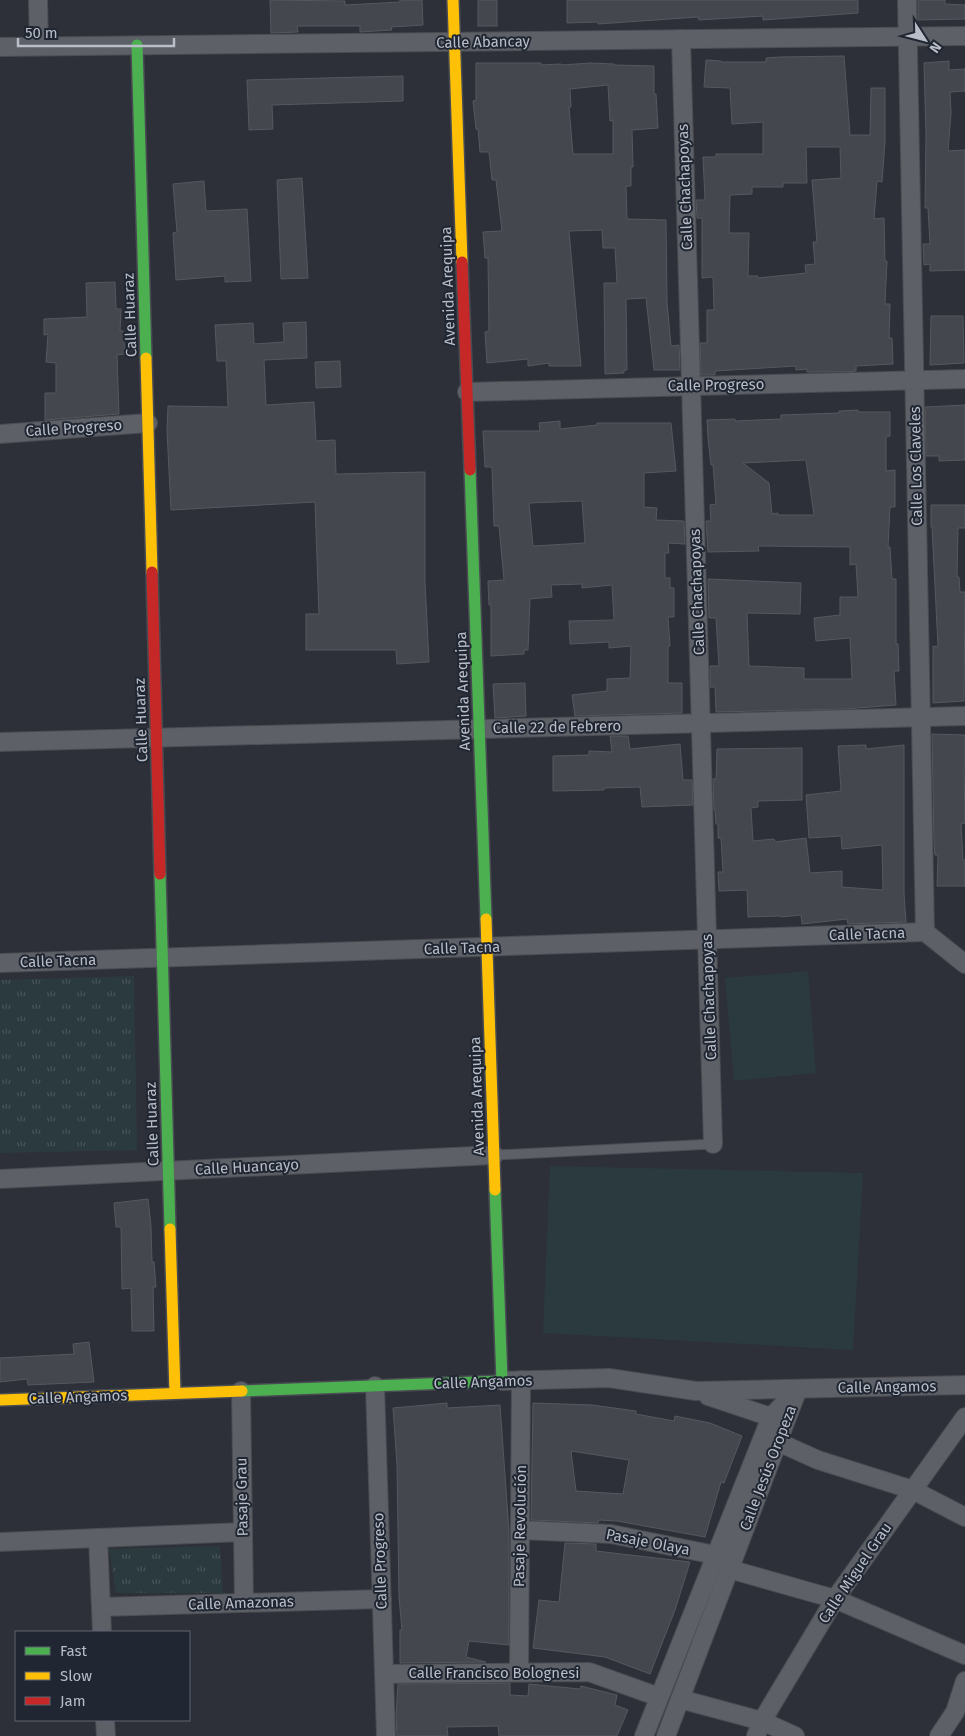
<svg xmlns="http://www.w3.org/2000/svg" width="965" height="1736" font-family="'Fira Sans',sans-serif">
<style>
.grass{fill:url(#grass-tufts)}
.garden{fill:#2b3a3e}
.building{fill:#44474d;stroke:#55585f;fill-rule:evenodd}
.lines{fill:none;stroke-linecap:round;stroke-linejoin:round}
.lane-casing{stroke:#494c51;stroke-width:11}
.street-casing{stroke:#494c51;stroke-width:20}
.fast-casing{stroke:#484b52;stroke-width:14}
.slow-casing{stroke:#484b52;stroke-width:14}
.jam-casing{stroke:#484b52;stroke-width:14}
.lane{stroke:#5d6066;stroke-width:9}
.street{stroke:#5d6066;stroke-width:18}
.fast{stroke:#4caf50;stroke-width:11}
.slow{stroke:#ffc107;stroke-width:11}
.jam{stroke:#c62828;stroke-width:11}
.labels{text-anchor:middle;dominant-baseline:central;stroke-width:4;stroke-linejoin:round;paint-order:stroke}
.street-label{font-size:15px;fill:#b8bdc8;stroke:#212732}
</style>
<defs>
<pattern id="grass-tufts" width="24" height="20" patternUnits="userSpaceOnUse" patternTransform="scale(1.25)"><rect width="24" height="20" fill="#2b3a3e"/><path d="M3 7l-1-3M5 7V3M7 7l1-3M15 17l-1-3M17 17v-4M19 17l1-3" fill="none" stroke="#485558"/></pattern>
</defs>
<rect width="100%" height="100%" fill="#2d3038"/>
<g class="grass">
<path d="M134 976 137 1150 0 1153V980Z"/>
<path d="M220 1546 223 1593H116L109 1549Z"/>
</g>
<g class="garden">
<path d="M808 971 816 1073 734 1081 725 978Z"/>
<path d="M550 1166 863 1173 853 1350 543 1333Z"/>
</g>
<g class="building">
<path d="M270 0 345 1V5L400 2V0H422L423 25 391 27 392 30 360 32V26H297L298 32 271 33Z"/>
<rect x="478" y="0" width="19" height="26"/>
<path d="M567 0H858V13L763 20V16L699 20 698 17 598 24V22L567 23Z"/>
<path d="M918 0H945V4L965 5V19L918 20Z"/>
<path d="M844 56 850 135H870L871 88H885V142L882 182 877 181 874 219 884 218 885 261H887L885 304H890L889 338H892L893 364 856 366V371L845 372H807V369L796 370V366L715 371V375H701L700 343H707V310H714L713 277 702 278V218H697L696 200H705L703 157H716V154H763V122L732 124 730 88 704 87 706 60 721 61V62H766V58L780 57ZM806 147H840L841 178 812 180 817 242H813L815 264 805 265 806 273 797 274 758 278V276H748L749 233H729L730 195 752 194V187H783V183H807Z"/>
<path d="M949 61V70L965 69V91L950 92 951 113 948 151 965 150V270L930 271V264L924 265 923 244H930L928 208H925L926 135 924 63Z"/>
<path d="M476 63H541V65L561 64 562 65 590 63 614 64V65L654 66V94H656L658 128 632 130 633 167H631V186H626L627 219 666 220 667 302 671 346 679 345 680 370H654L646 298 626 299 627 370H624V373L605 374 604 283H617L615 248H603L602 230 569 231 581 366H549V363L528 366V359L487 363 485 332 489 331 488 258H485L483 232 502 231 496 180H492L489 152H480L478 129H476L473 101 476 100ZM608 85 610 121 613 120V154H573L569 107H571L570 89Z"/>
<path d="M403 76V101L272 105 273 129 249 130 247 80Z"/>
<path d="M302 178 308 278 281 279 277 180Z"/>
<path d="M204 181 206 211 247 209 251 281 225 282V276L176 280 173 233 177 232 173 184Z"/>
<path d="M115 282 116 309H121L120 331H123L125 354 117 355 119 414 45 420V393H56V363L46 362 48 334 44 335V319L87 317 86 283Z"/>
<path d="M931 316H963L964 363 930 365Z"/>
<path d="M306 322 307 358 264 360 266 405 314 402 316 441 335 440 336 474 425 472V582L429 662 397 664 396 650H306V614H319L315 502 171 510 167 431 168 406 228 407 226 361H217L215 325 253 323 254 344 284 342 283 323Z"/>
<path d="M340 361 341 387 316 388 315 362Z"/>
<path d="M965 405V460L939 461V456H926L925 407Z"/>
<path d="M858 410V412H890V436L886 437V471L895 470V507H890L888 547H890L892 579H896V644H898L899 671H894L896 705 845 709 716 712 715 687H710V666H719L716 618H709L708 579 801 583 800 614 747 613 749 666 804 668V679H852L850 638 816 641 814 618 840 615V597H858L856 564 850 565V547L758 546 759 551 708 552 706 521H711L710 505 716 504 713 464 711 465 708 438 707 420 735 419V421L781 419V415L839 413V411ZM806 460 814 515H778V513L772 514 769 483 743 463Z"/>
<path d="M560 421V429L597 425V423H671L676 471 644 473V507L657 508 656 520 684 521 685 544 668 543 669 553H665V578H670V588H674V617H668L670 646H668V683H682V713L575 716 572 695 607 691V679L630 678 631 646 609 648V642L570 644 569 621 614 620 612 585 582 588V584L551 585 552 597 530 599 528 650H524V654L491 656V605H489L488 581 504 580 499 526H494L492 467H485L483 431H540L539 423ZM582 501 585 543 533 546 529 503Z"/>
<path d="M931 505H965V528H958L957 577H959L960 592H965L964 701 933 703V646L938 647 932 527H931Z"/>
<path d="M525 683 526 716 495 718 493 684Z"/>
<path d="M932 734 965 735V766H964L965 823 961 824 963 860H965V886H937L938 855H935L934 841Z"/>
<path d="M610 736H628L630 749 680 744 683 780H692L693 805 642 807 640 787 604 788V790L553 791V756L589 755V751L612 752Z"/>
<path d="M866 745V749L904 745V893L906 922 848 924 847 919 802 924 801 915 781 917V916L748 917 747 890 719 891 718 872H723L721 838H718V824H716L715 810H714L713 779H716L717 749 802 748V800L758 801V807L751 808 753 841 774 839 775 842 806 838 810 873 842 871V887L883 890 882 845 842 849 841 836 809 838 806 795 841 791 838 746Z"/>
<path d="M148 1199 151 1226 152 1262H154L156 1287H153L154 1331H132L131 1288 122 1289 121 1227H116L114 1203Z"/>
<path d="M89 1342 94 1382 28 1385 27 1379 0 1382V1358L74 1354 73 1344Z"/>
<path d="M447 1403V1408L500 1405 509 1531V1645L469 1641 466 1657 486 1662 400 1663V1630H402L399 1597 397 1465 393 1408Z"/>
<path d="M533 1403 592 1405 636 1411V1414L674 1421 675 1416 710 1423 742 1436 724 1483 721 1482 705 1537 617 1521 599 1520 598 1523 531 1520ZM571 1451 629 1460 623 1494 576 1491Z"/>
<path d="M565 1543 596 1544V1551L690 1562 675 1610 650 1674 605 1657 533 1648 539 1600 559 1602Z"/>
<path d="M510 1683V1695L528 1696 529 1684 580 1689 581 1686 617 1695 615 1705 628 1710 617 1736H499L498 1726 447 1727 448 1736H397L396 1715 398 1684Z"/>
</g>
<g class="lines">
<defs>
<path id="lane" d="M496 1155 713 1144"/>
<g id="street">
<path d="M38 0 39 46"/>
<path d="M907 0 925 932"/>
<path d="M681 39 713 1144"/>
<path d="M0 47 965 36"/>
<path d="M467 392 965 379"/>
<path d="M0 434 148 423"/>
<path d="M0 742 965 716"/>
<path d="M925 932 965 964"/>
<path d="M0 963 925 932"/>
<path d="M0 1179 494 1155"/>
<path d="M502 1381 609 1378 696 1391 965 1385"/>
<path d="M375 1386 386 1736"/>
<path d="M241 1391 244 1603"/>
<path d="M708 1396 780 1420"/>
<path d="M778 1442 818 1460 913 1490 965 1517"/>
<path d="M520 1530 611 1534 715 1555"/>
<path d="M98 1538 102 1632"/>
<path d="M0 1542 243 1532"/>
<path d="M729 1569 835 1599 965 1655"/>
<path d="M101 1607 382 1599"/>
<path d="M519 1672 521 1380"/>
<path d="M384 1674 589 1672 659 1697"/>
<path d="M680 1699 762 1721 795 1736"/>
<path d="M105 1720 106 1736"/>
<path d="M644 1736 771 1417 798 1389"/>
<path d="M666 1736 796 1394"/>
<path d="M756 1736 762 1721 835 1599 965 1417"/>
<path d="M939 1736 955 1712 965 1681"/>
</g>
<g id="fast">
<path d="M137 45 146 358"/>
<path d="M470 470 486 919"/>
<path d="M160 874 170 1229"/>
<path d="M242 1391 502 1381 495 1190"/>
</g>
<g id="slow">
<path d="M453 0 462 262"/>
<path d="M146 358 152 572"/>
<path d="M486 919 495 1190"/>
<path d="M170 1229 175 1393"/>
<path d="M0 1400 242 1391"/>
</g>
<g id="jam">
<path d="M462 262 470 470"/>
<path d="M152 572 160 874"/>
</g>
</defs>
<use href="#lane" class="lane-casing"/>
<use href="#street" class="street-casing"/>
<use href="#fast" class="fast-casing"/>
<use href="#slow" class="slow-casing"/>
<use href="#jam" class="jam-casing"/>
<use href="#lane" class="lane"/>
<use href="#street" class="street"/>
<use href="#fast" class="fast"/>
<use href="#slow" class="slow"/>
<use href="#jam" class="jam"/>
</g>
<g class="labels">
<g class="street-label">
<text transform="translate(483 42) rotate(-1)">Calle Abancay</text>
<text transform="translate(685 187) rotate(-92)">Calle Chachapoyas</text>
<text transform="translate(448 286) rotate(-92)">Avenida Arequipa</text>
<text transform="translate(130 315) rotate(-92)">Calle Huaraz</text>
<text transform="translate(716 385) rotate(-1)">Calle Progreso</text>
<text transform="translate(74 428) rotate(-4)">Calle Progreso</text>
<text transform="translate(916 466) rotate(-91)">Calle Los Claveles</text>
<text transform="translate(697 592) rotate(-92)">Calle Chachapoyas</text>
<text transform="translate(463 691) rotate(-92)">Avenida Arequipa</text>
<text transform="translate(141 720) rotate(-92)">Calle Huaraz</text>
<text transform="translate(557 727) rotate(-1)">Calle 22 de Febrero</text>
<text transform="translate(867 934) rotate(-2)">Calle Tacna</text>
<text transform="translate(462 948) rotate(-2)">Calle Tacna</text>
<text transform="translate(58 961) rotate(-2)">Calle Tacna</text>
<text transform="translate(709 997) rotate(-92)">Calle Chachapoyas</text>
<text transform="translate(477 1096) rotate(-92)">Avenida Arequipa</text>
<text transform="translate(152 1124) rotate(-92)">Calle Huaraz</text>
<text transform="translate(247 1167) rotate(-3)">Calle Huancayo</text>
<text transform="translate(483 1382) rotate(-2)">Calle Angamos</text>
<text transform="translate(887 1387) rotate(-1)">Calle Angamos</text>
<text transform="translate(78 1397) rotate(-2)">Calle Angamos</text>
<text transform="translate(768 1468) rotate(-69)">Calle Jesús Oropeza</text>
<text transform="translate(242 1497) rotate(-91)">Pasaje Grau</text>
<text transform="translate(520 1526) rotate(-89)">Pasaje Revolución</text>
<text transform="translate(648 1542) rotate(11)">Pasaje Olaya</text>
<text transform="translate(380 1561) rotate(-92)">Calle Progreso</text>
<text transform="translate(855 1573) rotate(-56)">Calle Miguel Grau</text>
<text transform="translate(241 1603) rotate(-2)">Calle Amazonas</text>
<text x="494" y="1673">Calle Francisco Bolognesi</text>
</g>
</g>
<rect x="15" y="1631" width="175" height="90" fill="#212732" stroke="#5d636e"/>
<rect x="25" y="1647" width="25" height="8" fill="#4caf50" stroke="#5d636e"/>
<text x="60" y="1656" font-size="15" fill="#b8bdc8">Fast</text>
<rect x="25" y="1672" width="25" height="8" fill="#ffc107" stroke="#5d636e"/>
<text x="60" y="1681" font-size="15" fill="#b8bdc8">Slow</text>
<rect x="25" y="1697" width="25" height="8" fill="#c62828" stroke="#5d636e"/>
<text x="60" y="1706" font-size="15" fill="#b8bdc8">Jam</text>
<g transform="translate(925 40) rotate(126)" stroke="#212732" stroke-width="4" paint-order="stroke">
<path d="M0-4L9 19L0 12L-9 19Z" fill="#b8bdc8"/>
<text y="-8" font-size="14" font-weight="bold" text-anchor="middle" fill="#b8bdc8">N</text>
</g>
<path d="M18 38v8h156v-8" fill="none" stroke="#b8bdc8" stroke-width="2.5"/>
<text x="25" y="38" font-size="15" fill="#b8bdc8" stroke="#212732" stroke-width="4" paint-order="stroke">50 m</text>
</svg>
